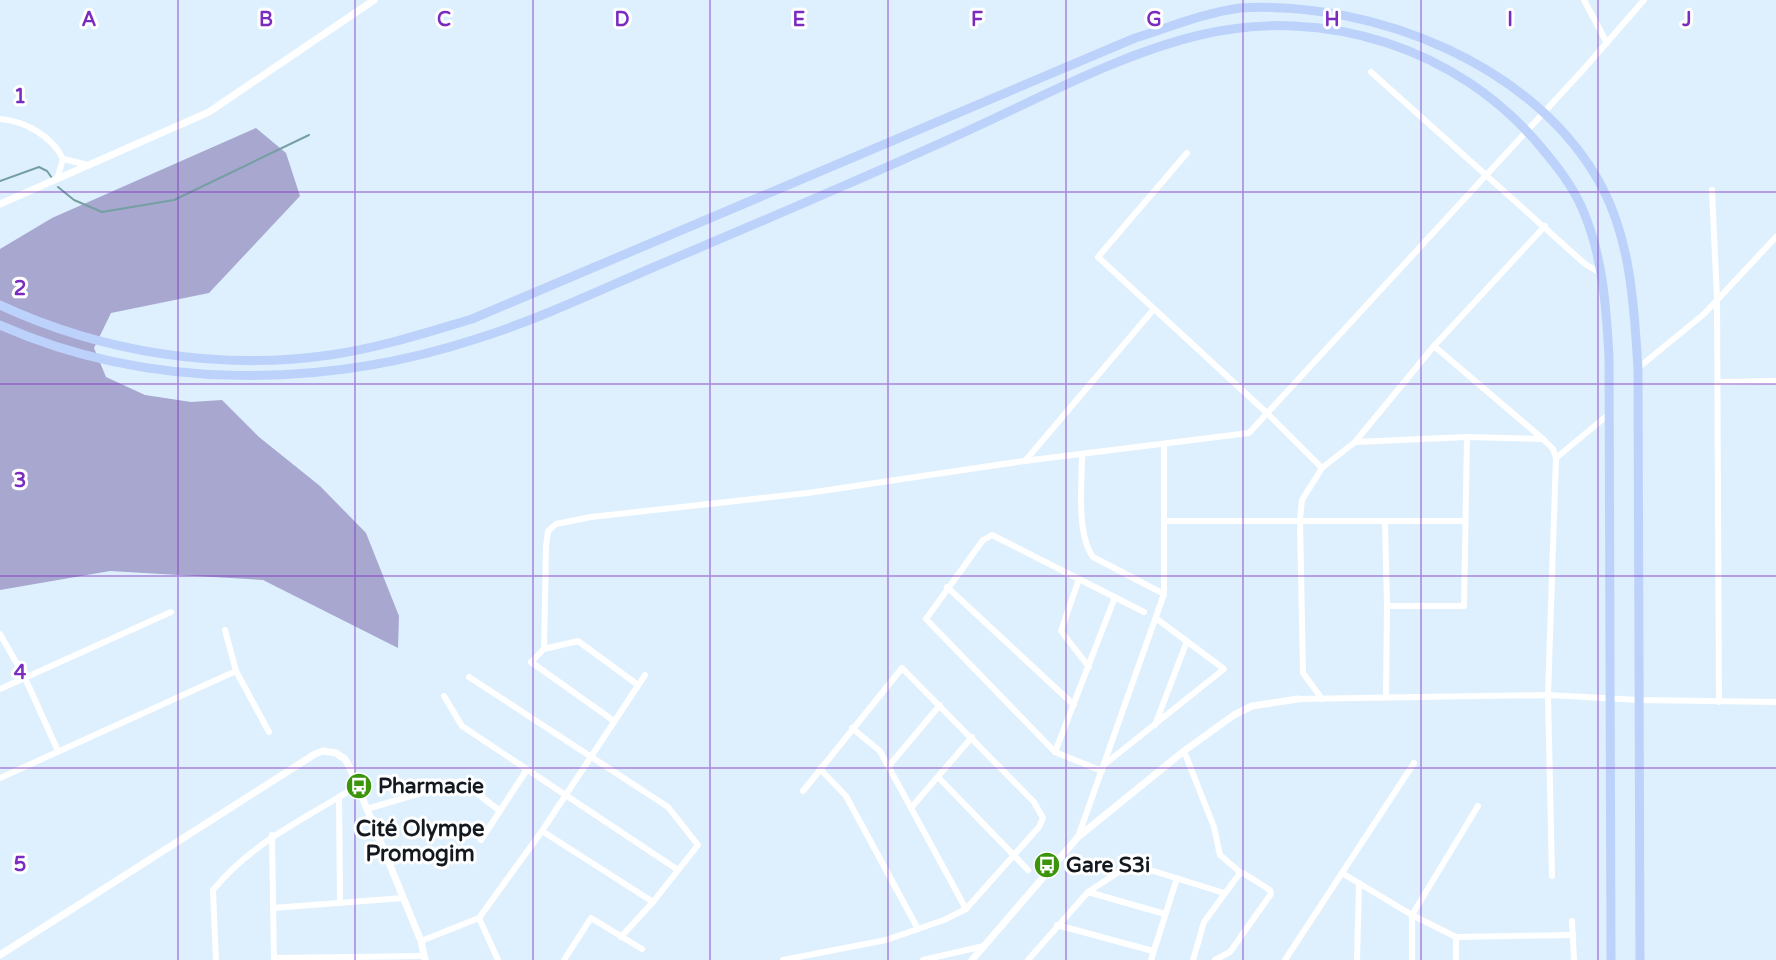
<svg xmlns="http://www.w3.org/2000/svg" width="1776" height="960" font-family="'Varela Round',sans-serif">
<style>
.forest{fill:#a7a7d0}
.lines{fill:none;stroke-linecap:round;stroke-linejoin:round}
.stream{stroke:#759fa2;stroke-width:2}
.minor{stroke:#fff;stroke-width:6}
.tertiary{stroke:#fff;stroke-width:7}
.trunk{stroke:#bcd2fa;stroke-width:9}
.grid{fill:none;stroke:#7b2cbf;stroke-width:1.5;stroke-opacity:0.55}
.labels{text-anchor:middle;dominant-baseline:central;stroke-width:6;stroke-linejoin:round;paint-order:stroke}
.poi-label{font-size:21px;font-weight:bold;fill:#13191e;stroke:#fff;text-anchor:start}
.neighbourhood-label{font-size:22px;font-weight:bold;fill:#13191e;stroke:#fff}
.grid-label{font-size:20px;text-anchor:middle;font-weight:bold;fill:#7b2cbf;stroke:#fff;stroke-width:6;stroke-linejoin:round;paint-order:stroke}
</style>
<rect width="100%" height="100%" fill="#def0fe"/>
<path class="forest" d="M256 128 286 153 300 196 209 293 111 313 94 348 106 377 145 395 191 402 222 400 259 437 320 486 366 533 399 616 398 648 263 580 110 571 0 590V249L52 218Z"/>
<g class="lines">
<g class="stream">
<path d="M0 181 39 167 47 171 52 178"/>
<path d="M58 187 74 200 102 212 174 200 309 135"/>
</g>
<g class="minor">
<path d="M1584 0 1607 43"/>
<path d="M1371 72 1585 264 1602 274"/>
<path d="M0 119C25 121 52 136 63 159L57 179"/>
<path d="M1187 153 1098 257 1268 414 1322 468"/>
<path d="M63 159 88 165"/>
<path d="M1712 190 1717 299 1719 702"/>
<path d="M1434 346 1543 439 1553 449 1556 458 1548 695 1552 876"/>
<path d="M1638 368 1704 314 1776 237"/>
<path d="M1718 382 1776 381"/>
<path d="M1355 442 1434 346 1545 226"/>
<path d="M1082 455C1082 484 1076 533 1093 557L1164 594"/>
<path d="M1556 458 1609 414"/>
<path d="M1025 461 1153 310"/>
<path d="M1166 521H1464"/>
<path d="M1385 522 1387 606H1464L1467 437"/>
<path d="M1079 579 1061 631 1089 667"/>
<path d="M947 587 1074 705"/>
<path d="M225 630 236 671 269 732"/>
<path d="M0 634 25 678 58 751"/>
<path d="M544 649 546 547 548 531 556 524 591 517 808 493 1024 461 1249 433 1582 71 1644 0"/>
<path d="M469 677 668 807 698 845 653 902 621 937"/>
<path d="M0 689 171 612"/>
<path d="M444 696 462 726 678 870"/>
<path d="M1386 697 1387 606"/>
<path d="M1298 699 1548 695 1639 700 1776 702"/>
<path d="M1322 699 1303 673 1300 519 1302 500 1322 468 1355 442 1467 437 1543 439"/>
<path d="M614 721 531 662 544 649 578 641 638 685"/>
<path d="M1155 725 1187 641"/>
<path d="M852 728 880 751 966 909"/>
<path d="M1184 751 1214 827 1220 855 1241 873"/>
<path d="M1055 752 1115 597"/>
<path d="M1105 764 1224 669 1157 619"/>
<path d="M888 767 940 705"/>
<path d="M820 769 846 796 918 929"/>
<path d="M1102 771 1055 752 926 619 983 540 992 535 1144 612"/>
<path d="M938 777 1028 870"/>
<path d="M0 778 236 671"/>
<path d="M339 797 340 902"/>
<path d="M911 808 972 737"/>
<path d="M367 809 461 781 500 811"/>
<path d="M542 831 653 902"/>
<path d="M272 835 274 960"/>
<path d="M1078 837 1164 594V444"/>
<path d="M481 840 526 771"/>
<path d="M1342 873 1412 915 1456 937 1573 935"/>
<path d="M1088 892 1165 914"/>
<path d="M273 908 403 898"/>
<path d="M479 918 498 960"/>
<path d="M1572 921 1574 960"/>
<path d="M1057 925 1153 951"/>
<path d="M1456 937V960"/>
<path d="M421 941 479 918 542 831 645 675"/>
<path d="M274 958 424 956"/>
<path d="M216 960 213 890C252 842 305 819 357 786"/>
<path d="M564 960 591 918 642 949"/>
<path d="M783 960 886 940 944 920 966 909 1039 827 1043 818 1034 802 902 668 803 791"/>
<path d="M923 960 984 946"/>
<path d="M1028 960 1088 892 1131 864 1224 893"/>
<path d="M1151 960 1177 878"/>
<path d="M1193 960 1204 922 1240 873H1243L1270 890 1271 894 1230 952 1215 960"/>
<path d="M1285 960 1414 763"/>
<path d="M1357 960 1359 883"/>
<path d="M1412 960V915L1478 806"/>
</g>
<g class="tertiary">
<path d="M0 204 209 112 374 0"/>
<path d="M0 955 315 754 323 751 336 753 345 759 351 770 421 941 425 960"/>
<path d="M972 960 1078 837 1184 751 1234 715 1252 706 1298 699"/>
</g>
<g class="trunk">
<path d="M0 305C101 352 219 371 330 355 379 348 425 333 472 319L1135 38C1170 27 1204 13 1240 8 1375 0 1538 66 1602 187 1631 242 1634 307 1638 368L1640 960"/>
<path d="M0 325C149 391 325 389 479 338 539 319 596 292 654 267 758 223 862 179 965 132 1040 98 1120 54 1200 35 1324 5 1458 48 1540 146 1556 165 1572 185 1582 208 1603 256 1606 305 1609 356L1611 960"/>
</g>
</g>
<path class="grid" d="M178 0V960M355 0V960M533 0V960M710 0V960M888 0V960M1066 0V960M1243 0V960M1421 0V960M1598 0V960M0 192H1776M0 384H1776M0 576H1776M0 768H1776"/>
<defs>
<symbol id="bus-disc" viewBox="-11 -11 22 22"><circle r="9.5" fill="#3b950a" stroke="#fff"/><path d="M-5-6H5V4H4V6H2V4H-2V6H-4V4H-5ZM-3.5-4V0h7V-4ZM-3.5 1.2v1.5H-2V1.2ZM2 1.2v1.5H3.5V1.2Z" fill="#fff"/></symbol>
</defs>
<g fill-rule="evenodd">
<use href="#bus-disc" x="344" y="771" width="30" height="30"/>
<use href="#bus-disc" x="1032" y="850" width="30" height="30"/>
</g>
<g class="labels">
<g class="poi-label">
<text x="378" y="786">Pharmacie</text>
<text x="1066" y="865">Gare S3i</text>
</g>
<g class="neighbourhood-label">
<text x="420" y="829">Cité Olympe<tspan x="420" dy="25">Promogim</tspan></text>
</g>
</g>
<g class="grid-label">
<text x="89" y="26">A</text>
<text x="266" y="26">B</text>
<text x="444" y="26">C</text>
<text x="622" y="26">D</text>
<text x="799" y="26">E</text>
<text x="977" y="26">F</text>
<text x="1154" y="26">G</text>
<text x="1332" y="26">H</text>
<text x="1510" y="26">I</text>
<text x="1687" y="26">J</text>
<text x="20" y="103">1</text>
<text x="20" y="295">2</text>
<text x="20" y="487">3</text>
<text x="20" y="679">4</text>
<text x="20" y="871">5</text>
</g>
</svg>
